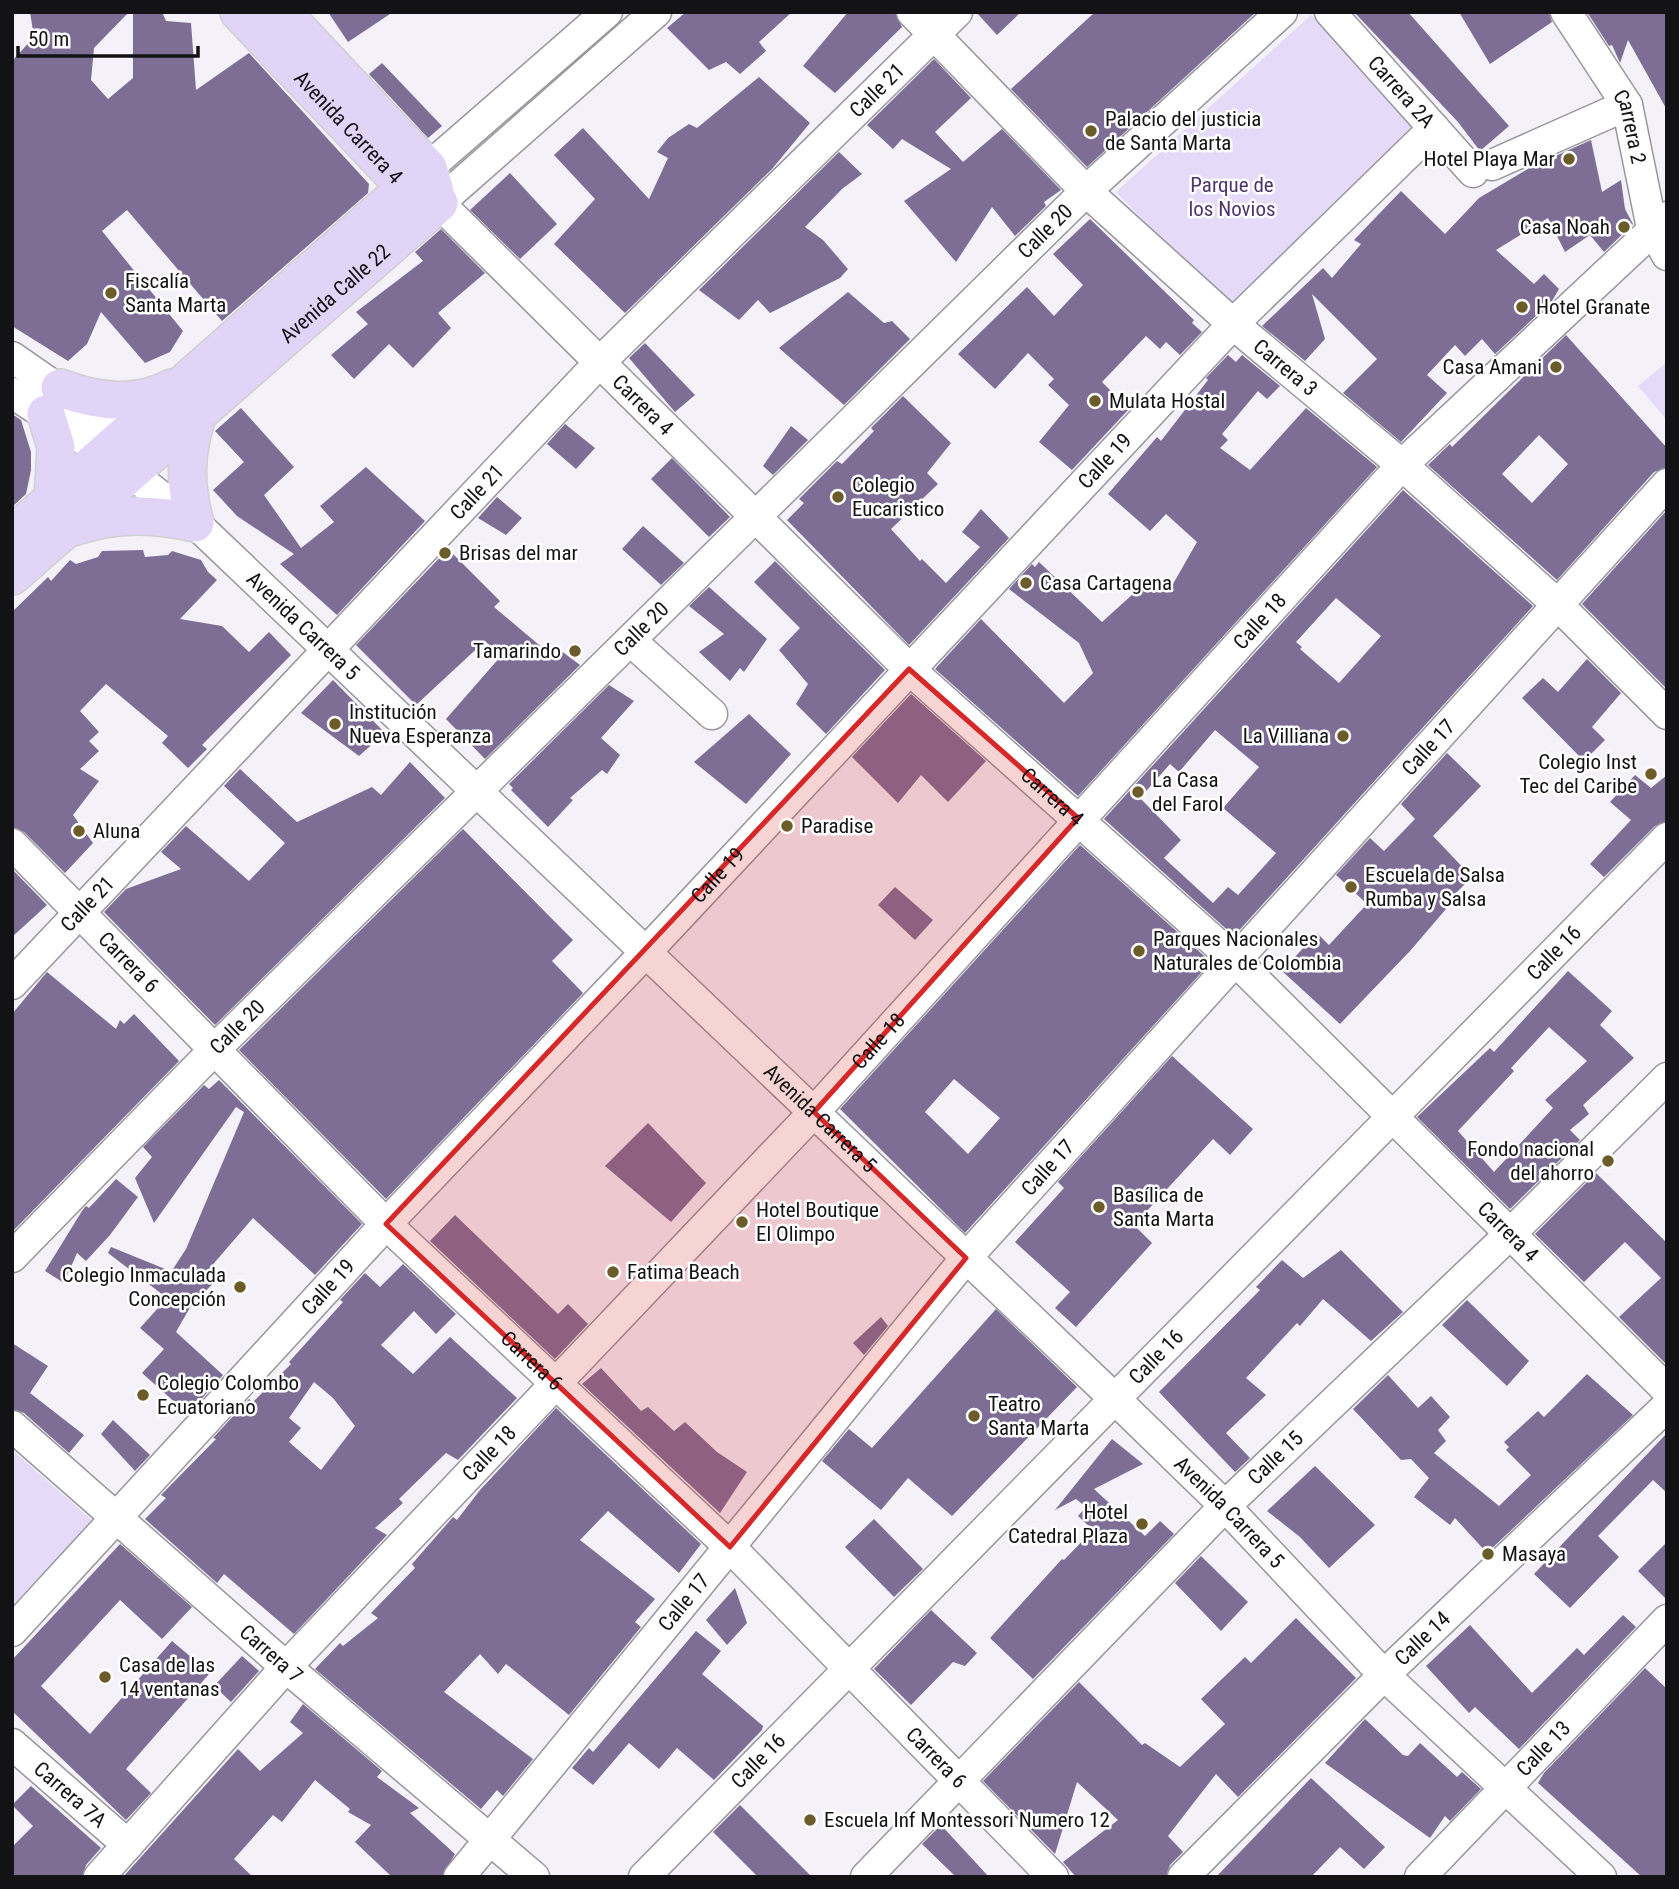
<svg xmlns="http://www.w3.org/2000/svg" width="1679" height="1889" font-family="'Roboto Condensed',sans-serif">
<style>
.green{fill:#e5daf8}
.building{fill:#7e6e96;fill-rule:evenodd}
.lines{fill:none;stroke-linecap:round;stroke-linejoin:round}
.minor-casing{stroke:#98969d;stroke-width:33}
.major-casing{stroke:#d0d0d0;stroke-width:40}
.minor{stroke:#fff;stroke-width:30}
.major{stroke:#e2d4f7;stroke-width:37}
.marked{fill:#d62828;fill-opacity:0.2;stroke:#d62828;stroke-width:5;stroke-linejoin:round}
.poi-dot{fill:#6b5c29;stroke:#fff;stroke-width:2.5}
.labels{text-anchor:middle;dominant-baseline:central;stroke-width:5;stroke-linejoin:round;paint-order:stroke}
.street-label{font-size:21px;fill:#131214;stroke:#fff}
.poi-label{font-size:21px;fill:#131214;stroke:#fff;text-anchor:start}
.park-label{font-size:21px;fill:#4e356c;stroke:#fff}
</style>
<rect width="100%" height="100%" fill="#f4f1f9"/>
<g class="green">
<path d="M1311 15 1414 124 1231 311 1116 192Z"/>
<path d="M1667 362V420L1638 386Z"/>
<path d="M12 1450 93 1521 12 1606Z"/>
</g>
<g class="building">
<path d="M30 12H129L94 48 91 80 108 99 133 78V12H162L166 21 191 23 196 90 249 53 369 184 368 193 222 321 127 210 102 231 183 331 170 352 145 363 101 312 87 344 68 361 12 326V61L34 37Z"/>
<path d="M328 12H393L348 42Z"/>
<path d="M686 12H792L759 42 766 51 740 74 726 62 709 70 667 28Z"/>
<path d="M848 12H895L902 27 835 93 803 66Z"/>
<path d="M976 12H1021L997 35Z"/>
<path d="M1095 12H1256L1087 167 1011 89Z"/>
<path d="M1354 12H1408L1509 126 1480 151 1458 122Z"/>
<path d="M1459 12H1549L1552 22 1490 64Z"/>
<path d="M1587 12H1667V110L1628 40 1620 63 1612 45 1609 46Z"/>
<path d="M934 59 971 98 935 132 963 162 1002 129 1061 190 1044 202 1046 206 1015 236 992 207 956 262 904 201 951 169 902 139 893 149 867 125Z"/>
<path d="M382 63 442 126 428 138 369 74Z"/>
<path d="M759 77 810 123 772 169 625 313 554 244 595 199 554 155 583 128 649 199 668 158 657 152 668 138 689 124 697 128Z"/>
<path d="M1591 140 1602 192 1621 180 1625 209 1633 224 1604 252 1590 235 1565 252 1548 218 1496 250 1534 284 1544 274 1559 289 1552 301 1495 354 1482 339 1465 356 1455 345 1427 375 1447 393 1401 442 1343 393 1377 359 1312 294 1325 339 1305 361 1262 326 1323 268 1332 278 1361 244 1354 240 1401 191 1445 234 1479 198 1531 167Z"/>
<path d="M839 152 862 174 842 189 805 227 823 240 848 269 840 278 770 313 758 300 739 320 699 290Z"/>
<path d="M510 173 557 224 520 259 470 210Z"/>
<path d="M1090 219 1194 320 1192 323 1202 332 1180 355 1166 342 1160 349 1146 336 1102 382 1129 409 1072 470 1039 442 1069 405 1048 385 1054 379 1028 353 995 389 958 354 1027 287 1054 316 1083 285 1053 254Z"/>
<path d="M441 229 485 273 438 313 451 328 413 368 389 344 354 379 331 355 368 324 356 312 423 261 415 252Z"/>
<path d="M848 292 884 323 892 321 910 339 844 405 779 348Z"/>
<path d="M1566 335 1667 448V467L1654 472 1557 580 1428 465 1450 444 1452 447ZM1539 435 1568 464 1532 503 1502 474Z"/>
<path d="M645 343 695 395 675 412 629 358Z"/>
<path d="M1228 355 1236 362 1242 355 1280 386 1267 399 1258 391 1222 434 1228 440 1220 448 1250 470 1306 408 1377 467 1078 796 935 669 981 619 1064 703 1093 673 1079 643 1009 589 1032 564 1035 567 1039 562 1102 622 1144 584 1154 593 1162 583 1173 584 1197 542 1166 514 1150 531 1108 494 1157 437 1161 441 1208 380 1206 378Z"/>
<path d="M903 396 951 443 927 473 938 484 891 529 920 561 922 559 946 583 980 547 962 532 981 509 1009 538 909 645 787 520 804 503 799 499 837 461 842 464 874 431 871 428Z"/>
<path d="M241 408 294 467 264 495 301 548 334 522 320 506 366 467 425 521 337 615 280 564 294 554 237 516 213 490 244 462 215 431Z"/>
<path d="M12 414 21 420 31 452V470L26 494 12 507Z"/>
<path d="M565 424 595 448 576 469 547 444Z"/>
<path d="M791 426 808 440 773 475 763 466Z"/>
<path d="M672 458 730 517 709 537 651 479Z"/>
<path d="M1403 490 1533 606 1234 936 1104 819ZM1336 598 1381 636 1339 683 1300 649 1302 647 1296 642ZM1215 730 1259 767 1223 808 1276 853 1238 895 1228 887 1213 903 1164 858 1181 840 1140 798 1170 764 1179 772Z"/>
<path d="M497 497 522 518 506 535 478 518Z"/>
<path d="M1667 510V689L1582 604Z"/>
<path d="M643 526 684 563 661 585 622 549Z"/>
<path d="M448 549 500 601 494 607 551 655 560 650 580 665 485 759 446 719 501 656 485 641 416 705 356 645Z"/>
<path d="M143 550 145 557 168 555 172 551 201 560 208 572 217 580 180 619 222 626 249 652 269 632 291 655 202 745 207 749 188 768 162 743 168 736 106 684 80 711 99 732 89 741 99 751 80 769 99 781 73 815 93 843 65 873 24 832 12 827V612L48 577 51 581 70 560 76 564 98 557 102 551Z"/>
<path d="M775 561 885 670 826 734 796 704 808 684 779 650 800 628 754 582Z"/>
<path d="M709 587 767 639 744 672 740 668 730 681 699 652 724 634 689 606Z"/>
<path d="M1587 659 1621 693 1592 727 1605 740 1584 761 1522 698 1543 678 1558 692Z"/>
<path d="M333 680 385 733 359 756 301 713Z"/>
<path d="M609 685 634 701 601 738 620 755 607 774 602 770 570 798 573 800 548 827 511 790 513 788 509 784Z"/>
<path d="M911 694 986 761 948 802 921 775 898 803 852 757Z"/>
<path d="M749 714 791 754 746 804 694 762Z"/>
<path d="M1447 753 1481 786 1433 836 1472 877 1443 906 1446 909 1410 951 1340 1024 1282 971 1317 933 1329 945 1367 904 1336 875 1370 838 1384 851 1415 819 1401 804Z"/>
<path d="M410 762 445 798 215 1025 104 912 126 889 181 869 161 852 186 826 249 881 285 843 224 786 240 769 297 822 372 787 381 795Z"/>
<path d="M1635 775 1651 788 1667 775V821L1655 826 1604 877 1590 864 1631 820 1610 802Z"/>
<path d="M463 829 573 940 552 961 583 993 386 1199 239 1050Z"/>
<path d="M1080 845 1211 962 965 1233 840 1109ZM954 1079 1000 1118 968 1154 925 1112Z"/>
<path d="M12 869 47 905 12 937Z"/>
<path d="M895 887 933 920 915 940 878 905Z"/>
<path d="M1568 971 1612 1011 1600 1025 1634 1058 1583 1105 1589 1114 1570 1130 1580 1140 1510 1209 1417 1117 1490 1048 1494 1052ZM1549 1027 1587 1061 1545 1100 1553 1108 1494 1172 1458 1131 1514 1071 1511 1068Z"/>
<path d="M47 972 116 1029 120 1020 124 1024 134 1014 179 1061 12 1232V1014Z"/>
<path d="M1172 1056 1253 1129 1230 1155 1213 1139 1134 1225 1152 1243 1076 1327 1055 1308 1070 1292 1015 1242 1064 1188 1058 1182Z"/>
<path d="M219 1080 362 1224 315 1275 253 1218 209 1269 221 1276 192 1304 176 1332 223 1375 188 1414 142 1373 164 1349 140 1328 167 1298 108 1253 111 1247 175 1273 173 1269 186 1249 244 1112 236 1107 154 1223 135 1178 152 1157 143 1147 204 1085 209 1089Z"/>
<path d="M648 1123 706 1183 671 1222 605 1166Z"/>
<path d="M1596 1173 1667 1243V1365L1619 1317 1661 1278 1625 1242 1584 1282 1535 1234Z"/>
<path d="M116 1179 138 1197 110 1235 86 1261 77 1253 64 1283 45 1271 82 1211 86 1206 89 1208Z"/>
<path d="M455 1215 558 1314 568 1304 588 1324 555 1359 430 1241Z"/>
<path d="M1341 1250 1403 1312 1371 1341 1323 1299 1300 1326 1297 1323 1246 1378 1266 1395 1226 1433 1250 1458 1235 1472 1159 1392 1260 1290 1256 1287 1282 1260 1303 1278Z"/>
<path d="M403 1264 456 1314 436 1334 414 1311 381 1345 413 1374 450 1337 517 1398 458 1460 446 1453 399 1499 403 1503 375 1528 387 1535 294 1634 224 1574 217 1583 145 1519 166 1498 161 1495 216 1439 213 1438 249 1399 253 1402 291 1364 289 1362 343 1302 340 1300 365 1273 380 1287ZM314 1382 333 1398 355 1426 321 1470 289 1442 301 1428 289 1418Z"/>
<path d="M1467 1300 1529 1361 1507 1386 1442 1325Z"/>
<path d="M996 1309 1077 1387 952 1516 908 1478 881 1510 822 1461 849 1429 872 1448Z"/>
<path d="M881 1317 888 1326 864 1355 853 1343Z"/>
<path d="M12 1343 48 1366 30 1393 84 1435 69 1453 24 1413 12 1409Z"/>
<path d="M601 1368 641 1411 648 1407 674 1431 685 1422 717 1452 747 1472 720 1513 582 1384Z"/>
<path d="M1587 1374 1633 1415 1487 1553 1455 1518 1450 1525 1414 1497 1429 1478 1411 1459 1401 1460 1353 1409 1388 1375 1418 1408 1431 1396 1450 1417 1438 1430 1446 1441 1434 1453 1499 1506 1531 1475 1506 1450 1509 1447 1504 1442 1538 1411 1544 1417Z"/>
<path d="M556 1408 701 1544 679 1573 608 1511 580 1540 655 1599 635 1622 641 1627 569 1715 506 1664 498 1674 480 1654 444 1692 533 1759 503 1796 497 1790 481 1809 315 1669 340 1643 343 1646 378 1618 371 1613 415 1568 412 1564 453 1517 457 1520 480 1490Z"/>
<path d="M113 1420 150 1455 135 1471 101 1434Z"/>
<path d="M1667 1433V1493L1653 1480 1598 1536 1619 1557 1570 1608 1534 1574Z"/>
<path d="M1112 1439 1143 1464 1094 1489 1145 1536 1160 1521 1174 1534 1033 1679 990 1638 1062 1559 1064 1560 1093 1530 1078 1516 1086 1507 1076 1499 1055 1510Z"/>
<path d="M1315 1466 1375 1525 1329 1568 1300 1537 1267 1511Z"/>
<path d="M874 1519 923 1569 894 1597 845 1547Z"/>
<path d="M1667 1542V1600L1638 1571Z"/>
<path d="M120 1544 192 1607 162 1639 120 1600 41 1686 90 1734 172 1641 210 1673 126 1769 151 1793 126 1820 12 1711V1660Z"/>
<path d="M1201 1556 1248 1602 1221 1631 1175 1583Z"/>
<path d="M735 1588 747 1623 727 1645 706 1620Z"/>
<path d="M931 1610 977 1653 965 1666 953 1662 911 1705 874 1669Z"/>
<path d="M1623 1615 1636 1627 1519 1749 1475 1707 1469 1713 1426 1666 1470 1625 1532 1693 1577 1648 1584 1655Z"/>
<path d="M1296 1618 1356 1678 1238 1797 1216 1774 1168 1836 1183 1852 1170 1865 1166 1877H1076L1063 1862 1118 1820 1077 1782 1055 1854 983 1781 1079 1682 1142 1745 1145 1743 1180 1767 1225 1724 1201 1699 1245 1657 1251 1663Z"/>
<path d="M696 1631 721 1651 702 1674 763 1726 762 1730 714 1780 677 1748 659 1769 629 1743 593 1785 572 1768 589 1748 593 1752Z"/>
<path d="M242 1656 259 1671 231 1702 214 1686Z"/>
<path d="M1645 1668 1667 1689V1877H1642L1538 1783 1544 1773Z"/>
<path d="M303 1704 382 1771 377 1777 419 1808 410 1813 455 1854 442 1877H392L355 1842 371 1825 348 1812 350 1809 315 1780 282 1822 273 1815 234 1859 253 1877H123L238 1749 260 1771 303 1733 290 1722Z"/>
<path d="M1365 1719 1403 1755 1408 1756 1420 1743 1457 1777 1462 1772 1481 1789 1450 1821 1445 1816 1430 1838 1325 1763Z"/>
<path d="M1311 1778 1385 1847 1364 1869 1340 1847 1311 1877H1216Z"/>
<path d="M31 1786 101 1848 86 1865 82 1877H12V1847L33 1826 12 1805Z"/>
<path d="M740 1805 812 1877H758L713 1832Z"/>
<path d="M941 1825 989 1877H956L922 1844Z"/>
</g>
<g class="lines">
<defs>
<g id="minor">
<path id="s1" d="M656 12 439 203 909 669 1236 961 1667 1390"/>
<path id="s2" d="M912 12 1086 191 1233 324 1402 465 1556 603 1667 714"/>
<path id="s3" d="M1330 12 1473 172"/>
<path id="s4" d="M1566 12 1627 105 1652 228 1667 255"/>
<path d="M1492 165 1627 105"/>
<path d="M428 168 607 12"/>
<path d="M12 357 143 448"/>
<path id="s5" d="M12 393 105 453 195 523 1116 1400 1225 1506 1384 1675 1601 1877"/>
<path d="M631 641 712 714"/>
<path id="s6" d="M12 844 386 1224 730 1547 1053 1877"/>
<path id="s7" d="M12 984 600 362 957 12"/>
<path id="s8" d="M12 1257 214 1050 1086 191 1282 12"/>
<path id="s9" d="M12 1426 286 1667 534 1877"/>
<path id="s10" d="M12 1631 386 1224 646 952 1233 324 1434 128"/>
<path id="s11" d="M12 1744 128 1845"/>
<path id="s12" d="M99 1877 286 1667 814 1112 1402 465 1667 217"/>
<path id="s13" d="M459 1877 966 1258 1667 484"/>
<path id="s14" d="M644 1877 1667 838"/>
<path id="s15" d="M866 1877 1225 1506 1510 1234 1667 1078"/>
<path id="s16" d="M1183 1877 1384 1675 1667 1406"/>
<path id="s17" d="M1420 1877 1667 1620"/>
</g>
<g id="major">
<path id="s18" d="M239 12 406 188 427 197"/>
<path d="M282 12 428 168 435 192"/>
<path d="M60 388C97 402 135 407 172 388"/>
<path d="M46 414 56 447 53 499"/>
<path d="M73 527C115 513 152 513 195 523 184 483 185 452 198 413"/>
<path d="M12 535 428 168"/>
<path id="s19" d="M12 576 439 203"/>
</g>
</defs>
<use href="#minor" class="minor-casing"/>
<use href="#major" class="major-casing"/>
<use href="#minor" class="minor"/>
<use href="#major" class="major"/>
</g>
<path class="marked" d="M909 669 1078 818 814 1112 966 1258 730 1547 386 1224Z"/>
<g class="poi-dot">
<circle cx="1091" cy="131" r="7"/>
<circle cx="1569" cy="159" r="7"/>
<circle cx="1624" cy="227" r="7"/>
<circle cx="111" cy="293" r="7"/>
<circle cx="1522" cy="307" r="7"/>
<circle cx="1556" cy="367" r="7"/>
<circle cx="1095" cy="401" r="7"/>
<circle cx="838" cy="497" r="7"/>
<circle cx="445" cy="553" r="7"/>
<circle cx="1026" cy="583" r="7"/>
<circle cx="575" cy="651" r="7"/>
<circle cx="335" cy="724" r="7"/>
<circle cx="1343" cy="736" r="7"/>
<circle cx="1651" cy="774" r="7"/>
<circle cx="1138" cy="792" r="7"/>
<circle cx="787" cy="826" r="7"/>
<circle cx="79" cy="831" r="7"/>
<circle cx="1351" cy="887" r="7"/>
<circle cx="1139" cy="951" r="7"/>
<circle cx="1608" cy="1161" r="7"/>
<circle cx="1099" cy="1207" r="7"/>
<circle cx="742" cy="1222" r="7"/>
<circle cx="613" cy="1272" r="7"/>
<circle cx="240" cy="1287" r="7"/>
<circle cx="143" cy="1395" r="7"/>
<circle cx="974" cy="1416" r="7"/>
<circle cx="1142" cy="1524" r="7"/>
<circle cx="1488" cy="1554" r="7"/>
<circle cx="105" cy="1677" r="7"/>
<circle cx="810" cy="1820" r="7"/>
</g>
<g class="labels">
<g class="street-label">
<text stroke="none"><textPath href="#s7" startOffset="1244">Calle 21</textPath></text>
<text stroke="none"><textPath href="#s3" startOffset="107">Carrera 2A</textPath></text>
<text stroke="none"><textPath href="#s18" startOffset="159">Avenida Carrera 4</textPath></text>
<text stroke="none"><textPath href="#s4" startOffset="133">Carrera 2</textPath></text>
<text stroke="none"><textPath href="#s8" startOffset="1456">Calle 20</textPath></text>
<text stroke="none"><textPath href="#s19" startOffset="429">Avenida Calle 22</textPath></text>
<text stroke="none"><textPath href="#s2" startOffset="516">Carrera 3</textPath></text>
<text stroke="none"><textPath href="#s1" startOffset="576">Carrera 4</textPath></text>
<text stroke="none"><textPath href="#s10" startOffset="1601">Calle 19</textPath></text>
<text stroke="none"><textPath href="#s7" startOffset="677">Calle 21</textPath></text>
<text stroke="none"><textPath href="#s12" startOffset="1710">Calle 18</textPath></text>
<text stroke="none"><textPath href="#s5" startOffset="374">Avenida Carrera 5</textPath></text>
<text stroke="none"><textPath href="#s8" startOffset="889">Calle 20</textPath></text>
<text stroke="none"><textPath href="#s13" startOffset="1489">Calle 17</textPath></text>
<text stroke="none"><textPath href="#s1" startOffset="1143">Carrera 4</textPath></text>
<text stroke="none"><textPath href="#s10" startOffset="1034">Calle 19</textPath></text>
<text stroke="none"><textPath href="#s7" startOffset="110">Calle 21</textPath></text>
<text stroke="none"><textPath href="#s14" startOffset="1297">Calle 16</textPath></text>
<text stroke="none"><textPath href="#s6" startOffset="166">Carrera 6</textPath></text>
<text stroke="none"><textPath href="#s8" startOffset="322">Calle 20</textPath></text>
<text stroke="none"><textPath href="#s12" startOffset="1143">Calle 18</textPath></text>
<text stroke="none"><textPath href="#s5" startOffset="1088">Avenida Carrera 5</textPath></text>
<text stroke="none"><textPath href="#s13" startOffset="922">Calle 17</textPath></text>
<text stroke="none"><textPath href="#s1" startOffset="1773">Carrera 4</textPath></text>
<text stroke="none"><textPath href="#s10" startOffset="467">Calle 19</textPath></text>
<text stroke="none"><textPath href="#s14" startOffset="730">Calle 16</textPath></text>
<text stroke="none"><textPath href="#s6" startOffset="733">Carrera 6</textPath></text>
<text stroke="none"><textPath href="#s12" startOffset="576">Calle 18</textPath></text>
<text stroke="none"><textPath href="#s15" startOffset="586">Calle 15</textPath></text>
<text stroke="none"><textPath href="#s5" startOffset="1656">Avenida Carrera 5</textPath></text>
<text stroke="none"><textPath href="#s13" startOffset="355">Calle 17</textPath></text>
<text stroke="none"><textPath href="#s16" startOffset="338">Calle 14</textPath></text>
<text stroke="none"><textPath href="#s9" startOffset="345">Carrera 7</textPath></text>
<text stroke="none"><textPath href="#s17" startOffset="178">Calle 13</textPath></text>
<text stroke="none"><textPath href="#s6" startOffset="1300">Carrera 6</textPath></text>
<text stroke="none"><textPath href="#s14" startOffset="163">Calle 16</textPath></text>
<text stroke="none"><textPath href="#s11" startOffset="77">Carrera 7A</textPath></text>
</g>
<g class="poi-label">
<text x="1105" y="119">Palacio del justicia<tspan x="1105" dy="24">de Santa Marta</tspan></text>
<text x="1555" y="159" text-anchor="end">Hotel Playa Mar</text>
<text x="1610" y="227" text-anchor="end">Casa Noah</text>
<text x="125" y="281">Fiscalía<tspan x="125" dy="24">Santa Marta</tspan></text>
<text x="1536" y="307">Hotel Granate</text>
<text x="1542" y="367" text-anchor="end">Casa Amani</text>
<text x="1109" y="401">Mulata Hostal</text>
<text x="852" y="485">Colegio<tspan x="852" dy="24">Eucaristico</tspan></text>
<text x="459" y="553">Brisas del mar</text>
<text x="1040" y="583">Casa Cartagena</text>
<text x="561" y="651" text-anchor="end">Tamarindo</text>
<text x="349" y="712">Institución<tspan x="349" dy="24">Nueva Esperanza</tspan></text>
<text x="1329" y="736" text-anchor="end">La Villiana</text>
<text x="1637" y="762" text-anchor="end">Colegio Inst<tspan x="1637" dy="24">Tec del Caribe</tspan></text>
<text x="1152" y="780">La Casa<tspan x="1152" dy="24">del Farol</tspan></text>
<text x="801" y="826">Paradise</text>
<text x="93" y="831">Aluna</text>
<text x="1365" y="875">Escuela de Salsa<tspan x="1365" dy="24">Rumba y Salsa</tspan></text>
<text x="1153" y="939">Parques Nacionales<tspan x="1153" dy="24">Naturales de Colombia</tspan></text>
<text x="1594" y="1149" text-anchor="end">Fondo nacional<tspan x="1594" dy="24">del ahorro</tspan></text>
<text x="1113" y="1195">Basílica de<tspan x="1113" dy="24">Santa Marta</tspan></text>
<text x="756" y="1210">Hotel Boutique<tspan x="756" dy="24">El Olimpo</tspan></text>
<text x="627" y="1272">Fatima Beach</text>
<text x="226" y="1275" text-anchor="end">Colegio Inmaculada<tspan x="226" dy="24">Concepción</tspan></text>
<text x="157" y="1383">Colegio Colombo<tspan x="157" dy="24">Ecuatoriano</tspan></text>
<text x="988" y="1404">Teatro<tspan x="988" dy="24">Santa Marta</tspan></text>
<text x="1128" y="1512" text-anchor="end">Hotel<tspan x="1128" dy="24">Catedral Plaza</tspan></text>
<text x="1502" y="1554">Masaya</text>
<text x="119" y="1665">Casa de las<tspan x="119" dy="24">14 ventanas</tspan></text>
<text x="824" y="1820">Escuela Inf Montessori Numero 12</text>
</g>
<g class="park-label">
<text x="1232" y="185">Parque de<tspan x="1232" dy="24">los Novios</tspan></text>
</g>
</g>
<rect width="1679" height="1889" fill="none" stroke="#131214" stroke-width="28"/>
<path d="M18 46v10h180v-10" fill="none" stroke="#131214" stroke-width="3.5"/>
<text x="28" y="46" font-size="21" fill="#131214" stroke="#ffffff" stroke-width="5" paint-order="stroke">50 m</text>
</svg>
